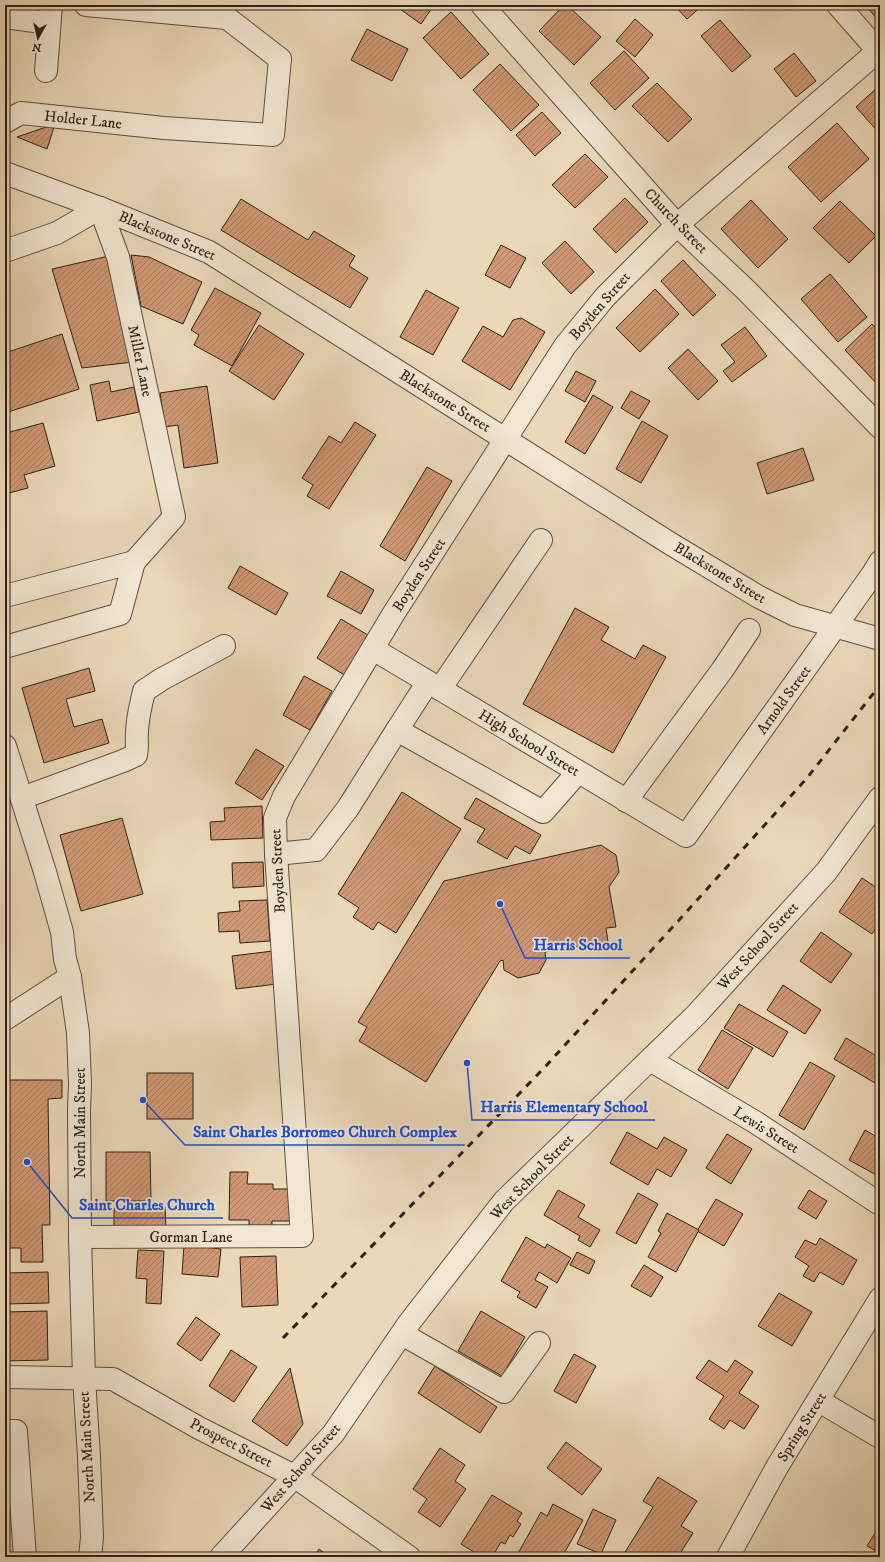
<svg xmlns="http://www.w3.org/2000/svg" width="885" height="1562" font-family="'IM FELL DW Pica',serif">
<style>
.building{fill:url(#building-hatch);stroke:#2f2016}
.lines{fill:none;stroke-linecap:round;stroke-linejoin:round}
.minor-casing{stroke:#5e4e3f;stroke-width:24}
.minor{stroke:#f1e6d2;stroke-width:22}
.rail{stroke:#2f2016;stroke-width:3;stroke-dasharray:7 7;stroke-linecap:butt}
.labels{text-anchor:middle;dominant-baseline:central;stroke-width:3.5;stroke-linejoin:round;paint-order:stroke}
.street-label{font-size:15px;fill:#2f2016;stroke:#f1e6d2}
.leader{fill:none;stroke:#1d4ed8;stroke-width:1.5}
.callout-dot{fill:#1d4ed8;stroke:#f1e6d2;stroke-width:1.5}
.callout-label{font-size:16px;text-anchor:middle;font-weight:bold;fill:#1d4ed8;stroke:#f1e6d2;stroke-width:3.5;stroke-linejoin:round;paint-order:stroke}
</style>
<defs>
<pattern id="building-hatch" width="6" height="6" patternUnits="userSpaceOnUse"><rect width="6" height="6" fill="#d09874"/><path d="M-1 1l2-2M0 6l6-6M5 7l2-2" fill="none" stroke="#a97c5e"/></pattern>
</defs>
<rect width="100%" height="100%" fill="#ead8b9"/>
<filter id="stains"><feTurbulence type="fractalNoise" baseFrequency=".005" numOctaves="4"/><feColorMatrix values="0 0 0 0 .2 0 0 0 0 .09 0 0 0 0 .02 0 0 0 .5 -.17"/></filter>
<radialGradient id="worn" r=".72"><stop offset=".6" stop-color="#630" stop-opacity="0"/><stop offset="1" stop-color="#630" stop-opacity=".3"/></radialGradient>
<g class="building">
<path d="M399 5H434L421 24 397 7Z"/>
<path d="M564 5H567L601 37 574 65 539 31Z"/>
<path d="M674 5H703L687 19Z"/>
<path d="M865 5H880V22Z"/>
<path d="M451 12 489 54 461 79 423 38Z"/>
<path d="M635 19 653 35 635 57 616 41Z"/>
<path d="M720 20 751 56 732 72 701 36Z"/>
<path d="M367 29 408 49 392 81 351 60Z"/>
<path d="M624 51 649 78 615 110 590 83Z"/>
<path d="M794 53 816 81 796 97 774 69Z"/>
<path d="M500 64 539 105 511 131 473 90Z"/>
<path d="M657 83 692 119 668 142 632 106Z"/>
<path d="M880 85V134L856 107Z"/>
<path d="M542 112 561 133 535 156 516 135Z"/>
<path d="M837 123 869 159 821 202 788 167Z"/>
<path d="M55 124 47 149 17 137Z"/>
<path d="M585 154 608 177 575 208 552 185Z"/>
<path d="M625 198 648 222 616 253 593 229Z"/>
<path d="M241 199 308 240 314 231 355 256 349 266 368 278 350 308 221 230Z"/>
<path d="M751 200 788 239 758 268 721 229Z"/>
<path d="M840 201 876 236 849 263 813 228Z"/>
<path d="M565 241 594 272 571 294 542 263Z"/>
<path d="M501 245 526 258 510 288 485 275Z"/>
<path d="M131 255 149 257 202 282 183 324 141 306Z"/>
<path d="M109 256 133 362 82 368 52 269Z"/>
<path d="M683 260 716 295 693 316 661 281Z"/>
<path d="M830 274 867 317 838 342 801 299Z"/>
<path d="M215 288 261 313 232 366 194 345 199 335 191 330Z"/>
<path d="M655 289 679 314 640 352 616 328Z"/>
<path d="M426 290 459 308 433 355 400 337Z"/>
<path d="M521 318 545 332 510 390 462 361 483 326 503 337 513 320Z"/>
<path d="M872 324 880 333V382L877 384 845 350Z"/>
<path d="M259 325 304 354 274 400 229 371Z"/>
<path d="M745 327 767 356 732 382 723 371 735 362 721 345Z"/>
<path d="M62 334 79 389 5 413V353Z"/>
<path d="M688 349 718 381 698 400 668 368Z"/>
<path d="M576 371 596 381 585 402 565 391Z"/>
<path d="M109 381 111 392 134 387 139 412 97 421 90 385Z"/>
<path d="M207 386 218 463 184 468 178 425 165 427 160 393Z"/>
<path d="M631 391 650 401 639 419 621 408Z"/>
<path d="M593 395 613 407 585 454 565 442Z"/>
<path d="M5 421H7L10 432 43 423 55 466 24 475 28 488 5 494Z"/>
<path d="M642 421 668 436 641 483 616 469Z"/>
<path d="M355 422 376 435 329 509 307 496 313 485 302 478 329 436 341 443Z"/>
<path d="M803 448 814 480 767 494 757 463Z"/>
<path d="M427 467 452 481 405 561 380 546Z"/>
<path d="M240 566 288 593 276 615 228 588Z"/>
<path d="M341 571 374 590 361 614 327 596Z"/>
<path d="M575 608 609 627 601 640 635 659 643 645 666 657 613 753 523 704Z"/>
<path d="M341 619 371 637 346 676 317 658Z"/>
<path d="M89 668 95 691 66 699 74 727 102 719 109 743 44 763 22 688Z"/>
<path d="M304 676 332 691 310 730 283 715Z"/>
<path d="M256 749 284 766 262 800 235 783Z"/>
<path d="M402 792 461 829 396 933 378 922 373 930 353 917 359 908 338 894Z"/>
<path d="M476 798 541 835 530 854 515 846 507 859 477 842 485 829 464 818Z"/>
<path d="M262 806 263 838 211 840 210 822 225 821 224 808Z"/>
<path d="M122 818 143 894 81 911 60 835Z"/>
<path d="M601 845 616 855 619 872 609 887 616 927 606 928 608 942 545 952 546 960 539 973 518 978 504 970 503 960 500 961 426 1082 359 1041 367 1027 358 1022 444 881Z"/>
<path d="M263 862 264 886 233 888 232 863Z"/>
<path d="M862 878 880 890V922L872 934 839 912Z"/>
<path d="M267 900 270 941 240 943 239 931 219 932 218 913 240 911 239 901Z"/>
<path d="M821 932 852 954 831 983 800 961Z"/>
<path d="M273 951 277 984 236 989 232 956Z"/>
<path d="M783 985 821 1010 805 1034 767 1010Z"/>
<path d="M739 1004 788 1032 773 1057 724 1028Z"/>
<path d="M722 1030 753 1048 728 1089 698 1070Z"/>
<path d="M846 1038 880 1058V1075L875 1083 834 1059Z"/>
<path d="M810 1062 835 1076 804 1130 779 1115Z"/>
<rect x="147" y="1073" width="46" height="46"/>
<path d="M5 1080H62V1098L48 1099 50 1225H42L43 1262H21V1248H5Z"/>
<path d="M865 1130 880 1139V1177L849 1160Z"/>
<path d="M627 1132 657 1149 664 1137 687 1150 671 1177 657 1169 648 1185 610 1163Z"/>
<path d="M727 1134 752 1149 731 1184 706 1168Z"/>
<path d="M106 1152H150L151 1201H106Z"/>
<path d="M230 1172H248L247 1184H273V1189H290V1221H272V1229H249V1220H229Z"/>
<path d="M558 1190 585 1205 578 1217 600 1230 590 1247 578 1240 580 1236 544 1215Z"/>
<path d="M809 1190 827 1201 816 1219 798 1208Z"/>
<path d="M638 1193 658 1204 636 1244 616 1233Z"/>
<path d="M716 1199 743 1214 724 1246 697 1231Z"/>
<path d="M165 1207 166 1228 114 1230V1208Z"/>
<path d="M667 1213 699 1230 676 1272 648 1257 661 1233 658 1231Z"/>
<path d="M526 1237 545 1248 547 1244 571 1258 557 1283 539 1272 535 1280 548 1287 536 1308 517 1297 520 1292 501 1281Z"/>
<path d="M820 1238 857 1260 843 1285 820 1272 814 1282 803 1276 809 1266 795 1257 805 1240 816 1245Z"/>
<path d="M184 1245 221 1249 218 1277 182 1274Z"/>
<path d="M138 1250 164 1251 161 1304 146 1303 147 1279 136 1278Z"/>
<path d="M577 1252 595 1261 589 1274 570 1265Z"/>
<path d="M276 1256 278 1305 242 1307 240 1257Z"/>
<path d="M644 1265 663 1277 651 1297 631 1286Z"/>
<path d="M48 1272 49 1303 5 1304V1273Z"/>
<path d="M779 1293 812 1312 792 1346 758 1326Z"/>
<path d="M47 1311 48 1360 5 1361V1312Z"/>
<path d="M481 1311 525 1337 502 1376 458 1351Z"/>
<path d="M196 1317 220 1334 201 1361 177 1344Z"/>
<path d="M231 1350 257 1367 234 1402 209 1386Z"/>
<path d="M574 1354 596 1366 576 1403 554 1391Z"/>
<path d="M709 1360 727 1372 735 1360 753 1372 739 1393 759 1406 744 1429 730 1420 724 1429 709 1419 724 1396 696 1378Z"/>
<path d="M435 1366 497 1407 480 1433 418 1393Z"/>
<path d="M290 1368 303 1424 287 1446 252 1421Z"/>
<path d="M566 1442 602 1469 582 1495 547 1468Z"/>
<path d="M440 1448 465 1465 455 1481 466 1489 440 1527 418 1512 427 1499 413 1489Z"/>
<path d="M658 1477 697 1501 681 1526 693 1533 678 1557H654L651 1555 649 1557H622L653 1507 643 1501Z"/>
<path d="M492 1495 522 1513 517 1521 521 1524 513 1537 510 1535 505 1544 501 1542 492 1557H482L461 1544Z"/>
<path d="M553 1504 583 1520 562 1557H516L541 1512 547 1516Z"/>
<path d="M593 1509 616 1520 601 1554 577 1544Z"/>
<path d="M880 1525V1553L867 1546Z"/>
<path d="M319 1549 330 1557H314Z"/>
</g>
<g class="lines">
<defs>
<g id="minor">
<path d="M482 5 677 225 746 290 880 427"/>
<path d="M838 5 880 53"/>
<path d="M5 17 49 23"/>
<path d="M46 71 51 5"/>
<path d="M5 122 21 113 164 128 273 135 280 59 227 18 86 5"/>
<path d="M5 173 100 208 209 252 671 544 759 597 795 615 880 639"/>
<path d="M100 208 118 257 174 517 134 562"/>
<path d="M5 251 57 233 100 208"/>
<path d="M5 596 134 562 120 614 5 647"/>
<path d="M373 649 686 836 872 575 880 562"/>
<path d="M440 689 541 540"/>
<path d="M397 730 428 682"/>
<path d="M5 746 45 872 62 932 65 959 70 977 78 1033 80 1084 79 1110 80 1237 84 1378 89 1457 92 1537 90 1557"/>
<path d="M22 798 123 761 136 755C138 747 136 741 137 733 137 718 141 705 144 691L162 679 224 646"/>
<path d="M626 801 723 669 749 630"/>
<path d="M276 854 316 850 348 808 397 730 543 812 578 772"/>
<path d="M5 1019 70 977"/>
<path d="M650 1060 755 1122 880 1204"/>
<path d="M80 1237 302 1236 276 854 275 818 284 796 394 613 565 346 605 297 677 225 878 51"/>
<path d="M402 1334 504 1392 539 1343"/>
<path d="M5 1377 113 1379 199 1428 294 1476 409 1557"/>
<path d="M819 1401 880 1437"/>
<path d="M5 1431H16L25 1557"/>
<path d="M221 1557 333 1434 409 1323 504 1201 696 1015 826 872 880 798"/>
<path d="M728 1557 777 1467 880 1299"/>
</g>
</defs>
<use href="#minor" class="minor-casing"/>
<use href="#minor" class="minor"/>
<path class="rail" d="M283 1338 544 1068 680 919 807 778 880 685"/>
</g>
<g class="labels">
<g class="street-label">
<text transform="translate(83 120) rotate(6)">Holder Lane</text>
<text transform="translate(676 221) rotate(46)">Church Street</text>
<text transform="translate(167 236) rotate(23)">Blackstone Street</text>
<text transform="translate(600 306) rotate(-49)">Boyden Street</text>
<text transform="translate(140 361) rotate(78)">Miller Lane</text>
<text transform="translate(445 401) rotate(32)">Blackstone Street</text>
<text transform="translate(720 573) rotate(31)">Blackstone Street</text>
<text transform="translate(419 575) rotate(-57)">Boyden Street</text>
<text transform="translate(784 700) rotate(-54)">Arnold Street</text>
<text transform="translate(529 743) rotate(31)">High School Street</text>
<text transform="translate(278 871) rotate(-93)">Boyden Street</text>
<text transform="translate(758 946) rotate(-48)">West School Street</text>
<text transform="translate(80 1123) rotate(-90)">North Main Street</text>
<text transform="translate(766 1130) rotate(32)">Lewis Street</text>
<text transform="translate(532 1177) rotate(-46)">West School Street</text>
<text x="191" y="1237">Gorman Lane</text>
<text transform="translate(802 1427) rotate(-58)">Spring Street</text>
<text transform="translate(231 1443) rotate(27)">Prospect Street</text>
<text transform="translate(87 1447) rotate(-93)">North Main Street</text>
<text transform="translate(301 1468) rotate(-49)">West School Street</text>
</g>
</g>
<path class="leader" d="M500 904L525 958H630M467 1063L472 1120H655M143 1100L185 1145H465M27 1162L72 1218H223"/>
<g class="callout-dot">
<circle cx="500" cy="904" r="4"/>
<circle cx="467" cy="1063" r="4"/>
<circle cx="143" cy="1100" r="4"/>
<circle cx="27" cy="1162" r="4"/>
</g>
<g class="callout-label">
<text x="578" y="950">Harris School</text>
<text x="564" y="1112">Harris Elementary School</text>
<text x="325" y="1137">Saint Charles Borromeo Church Complex</text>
<text x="147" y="1210">Saint Charles Church</text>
</g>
<rect width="885" height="1562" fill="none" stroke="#ead8b9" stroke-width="20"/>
<rect x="6" y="6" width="873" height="1550" fill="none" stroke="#2f2016" stroke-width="2"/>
<rect x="10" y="10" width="865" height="1542" fill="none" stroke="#2f2016"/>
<g transform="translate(38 38) rotate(188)" stroke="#f1e6d2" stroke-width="3" paint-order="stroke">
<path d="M0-3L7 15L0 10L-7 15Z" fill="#2f2016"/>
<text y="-6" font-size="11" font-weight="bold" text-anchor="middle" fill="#2f2016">N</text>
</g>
<rect width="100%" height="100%" filter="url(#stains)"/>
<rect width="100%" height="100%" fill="url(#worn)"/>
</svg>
